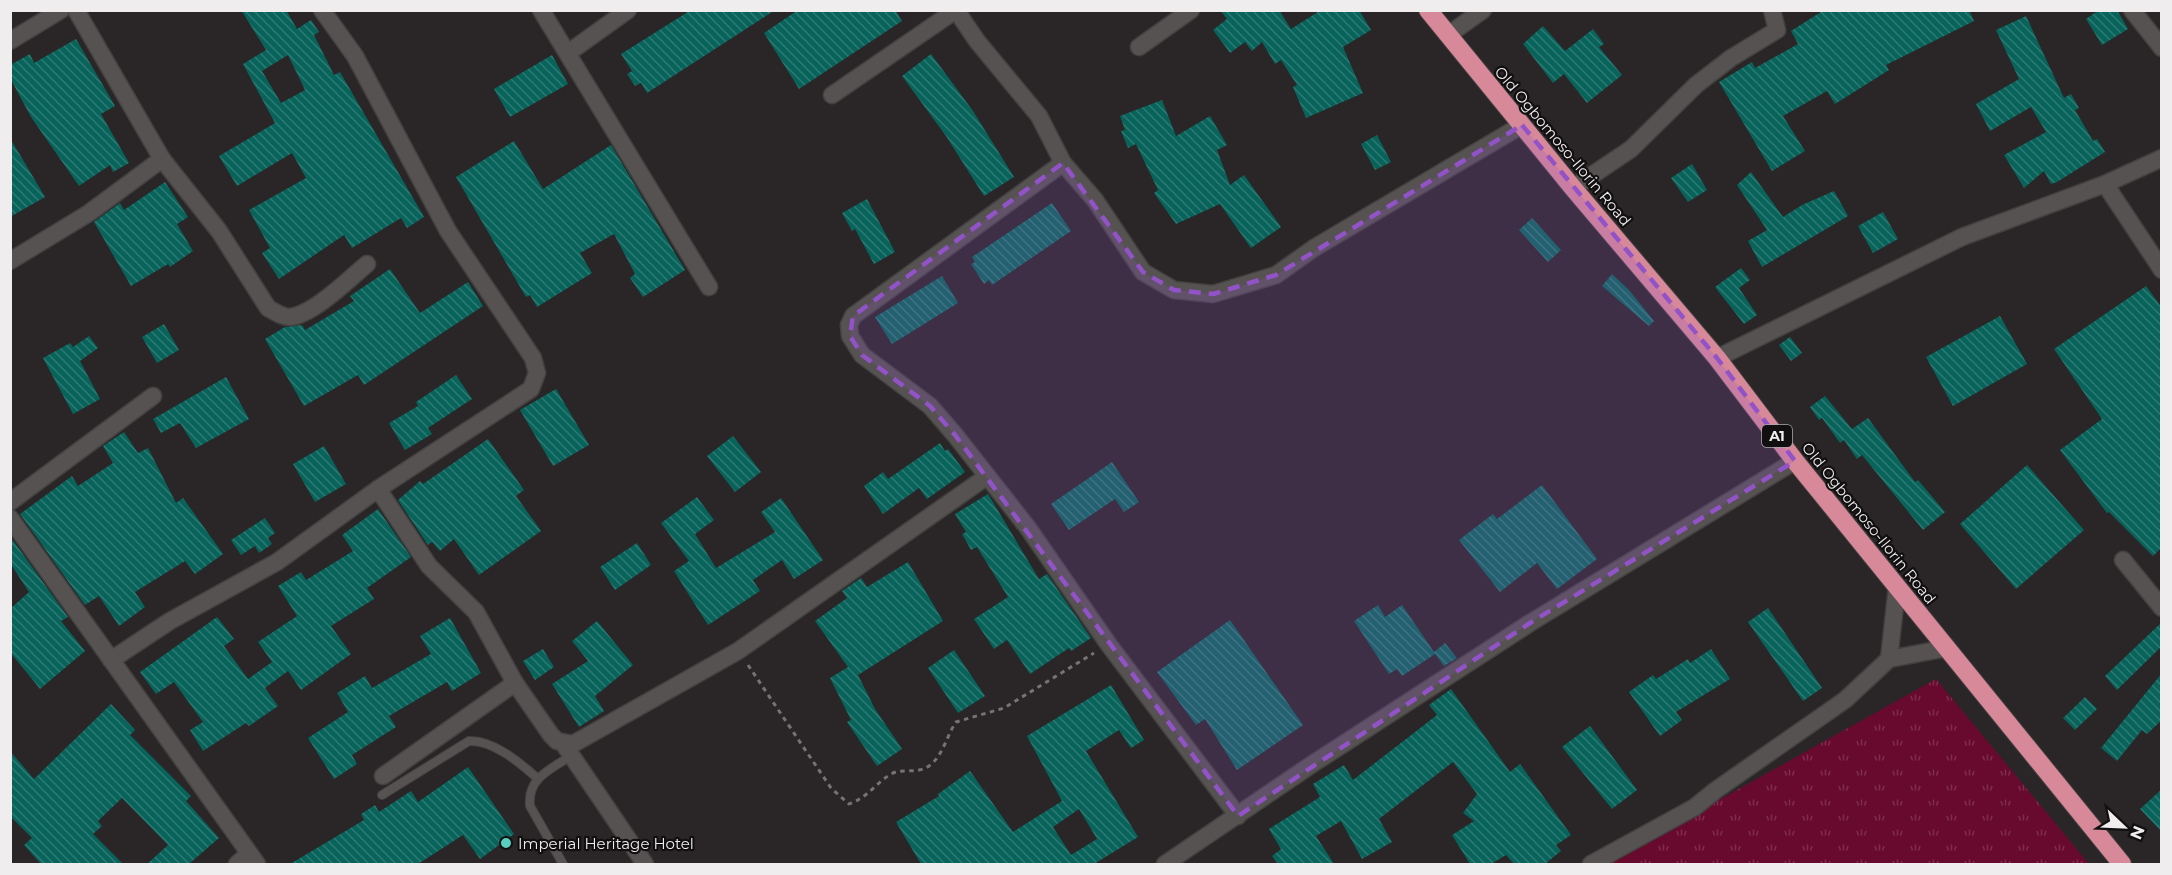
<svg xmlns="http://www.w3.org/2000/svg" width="2172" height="875" font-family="Montserrat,sans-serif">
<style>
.grass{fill:url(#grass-tufts)}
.building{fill:url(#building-back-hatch);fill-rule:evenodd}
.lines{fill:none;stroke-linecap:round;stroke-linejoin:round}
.lane-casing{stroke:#434040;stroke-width:10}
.street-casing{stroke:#434040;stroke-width:19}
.highway-casing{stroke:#434040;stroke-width:20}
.path{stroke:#777374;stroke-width:3;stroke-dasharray:4.5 4.5;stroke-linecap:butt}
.lane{stroke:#565252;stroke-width:8}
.street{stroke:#565252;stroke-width:16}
.highway{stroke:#d78899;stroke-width:18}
.marked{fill:#9253c8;fill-opacity:0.2;stroke:#9253c8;stroke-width:4.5;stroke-dasharray:12 8;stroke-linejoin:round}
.poi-dot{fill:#58cec0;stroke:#110f0f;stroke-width:2}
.labels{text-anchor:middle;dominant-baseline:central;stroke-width:4.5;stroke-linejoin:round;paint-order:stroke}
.shield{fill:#110f0f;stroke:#acaaaa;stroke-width:1.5}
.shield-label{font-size:14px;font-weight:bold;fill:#efeded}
.street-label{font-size:15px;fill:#efeded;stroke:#110f0f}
.poi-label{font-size:15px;fill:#efeded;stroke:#110f0f;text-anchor:start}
</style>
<defs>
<pattern id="grass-tufts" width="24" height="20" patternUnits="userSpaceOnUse" patternTransform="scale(1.5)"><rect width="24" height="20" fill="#68092e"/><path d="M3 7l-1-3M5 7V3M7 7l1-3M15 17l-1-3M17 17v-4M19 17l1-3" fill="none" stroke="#7e2d4d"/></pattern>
<pattern id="building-back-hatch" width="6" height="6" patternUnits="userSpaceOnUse" patternTransform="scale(1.5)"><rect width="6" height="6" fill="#08635b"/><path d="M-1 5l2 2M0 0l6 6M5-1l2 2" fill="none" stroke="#2c7a73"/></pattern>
</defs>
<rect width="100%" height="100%" fill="#2a2526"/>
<path class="grass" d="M1936 679 2089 864H1604Z"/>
<g class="building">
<path d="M241 10H286L297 29 311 20 319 32 314 35 334 75 340 72 424 217 407 228 401 218 352 248 344 235 279 279 262 253 270 248 249 210 306 178 292 153 237 186 219 156 275 123 243 64 266 50ZM288 55 305 90 281 103 262 71Z"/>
<path d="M691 10H775L647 93 641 83 635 86 627 74 632 71 621 54Z"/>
<path d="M798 10H895L902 21 799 89 764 33Z"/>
<path d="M1220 10H1279L1291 29 1321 10H1359L1371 30 1343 47 1363 93 1306 118 1293 87 1297 85 1281 60 1275 64 1262 42 1252 51 1245 42 1230 53 1213 30 1227 19Z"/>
<path d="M1824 10H1969L1974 21 1886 65 1889 70 1835 104 1827 91 1783 116 1805 151 1772 171 1719 82 1752 62 1755 68 1798 44 1791 31Z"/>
<path d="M2099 10H2117L2128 29 2102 45 2086 19Z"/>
<path d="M2026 16 2064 98 2071 94 2079 108 2075 110 2093 141 2097 139 2105 152 2057 182 2051 184 2044 171 2024 188 2004 155 2046 132 2031 107 1990 131 1976 104 2019 79 1996 30Z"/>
<path d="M1543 26 1565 51 1593 29 1604 44 1599 47 1622 75 1587 103 1564 74 1553 83 1523 44Z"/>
<path d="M76 39 115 106 101 114 129 163 113 172 110 165 79 186 31 117 10 78V65L30 54 34 63Z"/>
<path d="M931 54 973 111 1014 177 984 196 946 136 902 76Z"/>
<path d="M552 55 568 84 510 117 494 89Z"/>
<path d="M1162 100 1176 136 1210 116 1227 145 1217 150 1230 185 1244 175 1281 227 1251 248 1220 204 1176 224 1154 193 1158 190 1136 144 1128 148 1121 131 1125 130 1120 116Z"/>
<path d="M1377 135 1391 162 1375 170 1361 144Z"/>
<path d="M10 138 45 197 10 217Z"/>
<path d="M514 141 543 189 611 145 685 270 643 297 630 278 635 274 614 234 580 253 592 273 537 307 530 295 526 297 456 177Z"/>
<path d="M1692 164 1707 190 1688 202 1671 178Z"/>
<path d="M1751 172 1783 217 1802 205 1834 191 1848 216 1762 267 1748 241 1767 230 1737 185Z"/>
<path d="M165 182 188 217 177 224 193 251 170 267 168 264 131 286 94 222 120 203 124 210Z"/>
<path d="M867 199 895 252 874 264 855 229 852 231 842 213Z"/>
<path d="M1052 203 1071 231 992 285 989 280 984 284 971 264 975 262 972 257Z"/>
<path d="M1883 212 1898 239 1873 253 1858 226Z"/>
<path d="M1532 218 1561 250 1548 262 1519 230Z"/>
<path d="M1741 268 1750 280 1739 288 1757 315 1744 324 1715 287Z"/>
<path d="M390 269 420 313 468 282 483 306 364 385 358 375 304 406 265 339 285 327 302 325 305 330 354 301 350 296Z"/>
<path d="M1612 274 1629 290 1654 321 1649 326 1602 286Z"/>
<path d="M942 276 958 303 892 344 875 317Z"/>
<path d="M2146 286 2162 308V547L2153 556 2109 512 2107 513 2060 450 2102 419 2054 349Z"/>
<path d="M2000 316 2027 364 1953 406 1926 357Z"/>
<path d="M164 324 179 350 157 363 142 337Z"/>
<path d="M89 336 98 348 80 361 100 399 73 414 43 358 70 343 73 347Z"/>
<path d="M1790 337 1802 353 1791 361 1779 345Z"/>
<path d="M456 375 472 399 428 428 432 434 405 450 389 423 418 406 416 402Z"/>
<path d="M226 377 249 419 196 448 180 423 161 433 153 419Z"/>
<path d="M556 389 589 445 553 466 520 410Z"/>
<path d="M1825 396 1852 429 1868 418 1915 482 1918 480 1945 512 1923 530 1862 455 1857 459 1844 440 1840 443 1822 418 1819 420 1810 407Z"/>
<path d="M124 432 138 453 148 448 176 503 183 498 223 554 195 574 185 561 135 592 145 607 119 626 99 596 85 605 20 514 72 476 78 486 113 463 103 446Z"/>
<path d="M733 436 761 472 735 492 707 456Z"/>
<path d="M488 439 524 490 516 496 541 531 479 575 454 539 440 551 432 542 428 545 398 500 420 481 423 484Z"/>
<path d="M940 443 945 451 948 449 965 472 927 499 919 488 883 514 864 486 883 472 888 479Z"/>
<path d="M324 446 346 484 315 502 293 464Z"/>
<path d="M1112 462 1139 502 1124 512 1115 499 1069 530 1051 504Z"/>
<path d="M2027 465 2084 530 2016 589 1960 524Z"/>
<path d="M1542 485 1597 559 1557 589 1537 563 1500 592 1459 540 1493 514 1497 519Z"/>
<path d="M988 494 1039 579 1047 574 1091 638 1071 651 1069 648 1030 674 1007 640 994 649 974 619 1008 597 977 547 971 550 962 534 966 532 955 514Z"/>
<path d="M697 497 714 520 695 534 716 568 775 532 761 512 781 498 823 560 794 579 782 560 753 580 760 591 708 625 674 571 689 561 661 523Z"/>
<path d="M378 509 411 557 367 588 374 599 331 626 351 654 301 690 288 671 265 688 278 706 249 726 246 723 203 751 190 730 203 722 174 682 156 694 140 672 217 617 234 639 224 646 248 679 272 662 258 642 297 616 278 586 301 572 306 580 353 551 342 535Z"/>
<path d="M265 518 275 533 268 538 272 544 259 553 255 546 241 555 231 540Z"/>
<path d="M12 539 68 617 61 621 85 651 40 689 10 652V609L29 592 10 563Z"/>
<path d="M637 543 651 565 615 590 600 567Z"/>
<path d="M908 562 943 621 858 675 875 709 902 749 877 766 847 722 851 720 830 678 848 667 815 621 847 598 842 591 861 578 867 587Z"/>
<path d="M1378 605 1385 617 1402 605 1434 652 1445 643 1457 658 1444 666 1435 654 1402 676 1397 669 1389 674 1354 621Z"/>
<path d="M1768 608 1822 688 1803 701 1748 622Z"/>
<path d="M450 618 481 673 452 691 447 682 389 716 396 727 352 755 357 764 334 779 308 738 348 712 337 693 365 676 372 688 431 654 420 636Z"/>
<path d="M1230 620 1303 725 1237 770 1205 719 1196 725 1157 672Z"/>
<path d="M597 621 633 665 595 696 604 711 579 727 552 684 588 661 572 641Z"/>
<path d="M2162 622V646L2117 690 2105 676Z"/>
<path d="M543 649 554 667 535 680 523 661Z"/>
<path d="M1711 649 1730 679 1676 712 1682 720 1660 736 1629 692 1653 675 1656 679 1688 659 1690 663Z"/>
<path d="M954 650 985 696 958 713 928 668Z"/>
<path d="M2162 673V720L2147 734 2142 730 2117 761 2101 748Z"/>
<path d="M1111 685 1144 740 1131 748 1119 730 1086 751 1138 837 1094 864H921L896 822 939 796 938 794 970 771 1013 832 1062 801 1027 736ZM1079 809 1097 839 1071 855 1053 827Z"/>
<path d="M1451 689 1510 772 1520 764 1571 835 1556 845 1561 851 1545 864H1514L1506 855 1491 864H1470L1452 835 1474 821 1463 813 1477 794 1453 762 1379 819 1392 842 1362 859 1341 821 1316 836 1334 864H1278L1272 856 1281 849 1269 829 1320 797 1313 784 1344 765 1353 780 1437 715 1429 705Z"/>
<path d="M2085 697 2097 709 2075 730 2063 718Z"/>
<path d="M111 704 135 730 130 735 191 796 186 801 219 838 189 864H147L168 845 122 798 98 821 102 826 93 834 123 864H41L24 845 32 838 10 816V751L34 779Z"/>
<path d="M1590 726 1637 790 1612 809 1562 747Z"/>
<path d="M468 767 514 834 480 859 463 835 418 864H290L364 820 361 814 375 805 379 812 411 791 418 802Z"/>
<path d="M2162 789V832L2140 809Z"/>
</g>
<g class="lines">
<defs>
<g id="lane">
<path d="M382 795 469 741C493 740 519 762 537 778"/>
<path d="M563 864 530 806C527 778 551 769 571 756"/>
</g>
<g id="street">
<path d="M76 10 162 159 219 231 268 308C275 312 282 317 290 317 313 315 349 279 367 264"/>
<path d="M541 10 709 287"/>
<path d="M956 10 977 41 1039 116 1063 163 1095 200 1143 272 1174 290 1213 294 1276 275 1314 248 1522 125"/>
<path d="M2132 10 2162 48"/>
<path d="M1448 35 1483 10"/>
<path d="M10 41 61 10"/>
<path d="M1139 47 1191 10"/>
<path d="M568 53 628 10"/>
<path d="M832 95 956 10"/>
<path d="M1063 163 853 316 849 325 850 336 862 355 930 406 955 435 1028 528 1109 645 1238 816"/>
<path d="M2105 184 2162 270"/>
<path d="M1573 188 1631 149 1696 85 1731 58 1777 30 1772 10"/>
<path d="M10 261 89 213 162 159"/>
<path d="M1717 358 1962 237 2105 184 2162 158"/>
<path d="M378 489 429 566 476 612 515 683 551 735 557 741 573 744 738 651 986 477"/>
<path d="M10 502 153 396"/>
<path d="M10 518 257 864"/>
<path d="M2123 560 2162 608"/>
<path d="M1889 659 1897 587"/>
<path d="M111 660 170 621 277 562 378 489 531 389 537 373 533 358 448 231 355 56 322 10"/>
<path d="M563 743 645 864"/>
<path d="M383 776 515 683"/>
<path d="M237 864 249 854"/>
<path d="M1165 864 1314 763 1530 623 1795 461"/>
<path d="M1591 864 1695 807 1716 790 1845 700 1889 659 1947 648"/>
</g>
<path id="highway" d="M1428 10 1573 188 1717 358 1795 461 2122 864"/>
</defs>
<use href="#lane" class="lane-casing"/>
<use href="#street" class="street-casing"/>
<use href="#highway" class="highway-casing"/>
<path class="path" d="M748 665 831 788 849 804C867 798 876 783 891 774 900 769 910 772 919 770 941 766 945 738 956 722L1004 708 1094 653"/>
<use href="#lane" class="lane"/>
<use href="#street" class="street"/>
<use href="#highway" class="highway"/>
</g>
<path class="marked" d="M1522 125 1717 358 1795 461 1530 623 1238 816 955 435 930 406 862 355 850 336 853 316 1063 163 1143 272 1174 290 1213 294 1276 275Z"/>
<circle class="poi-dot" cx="506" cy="843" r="6"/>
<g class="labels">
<rect class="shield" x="1762" y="425" width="30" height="22" rx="4.5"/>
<g class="shield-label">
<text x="1777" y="436">A1</text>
</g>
<g class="street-label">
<text transform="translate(1563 146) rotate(50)">Old Ogbomoso-Ilorin Road</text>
<text transform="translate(1869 523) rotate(51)">Old Ogbomoso-Ilorin Road</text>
</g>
<g class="poi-label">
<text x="518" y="843">Imperial Heritage Hotel</text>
</g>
</g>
<rect width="2172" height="875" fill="none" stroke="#efeded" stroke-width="24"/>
<g transform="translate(2124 827) rotate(113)" stroke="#110f0f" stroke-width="4.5" paint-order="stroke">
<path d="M0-4.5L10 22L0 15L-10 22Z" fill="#efeded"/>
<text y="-9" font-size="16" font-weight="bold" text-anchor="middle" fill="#efeded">N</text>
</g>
</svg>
